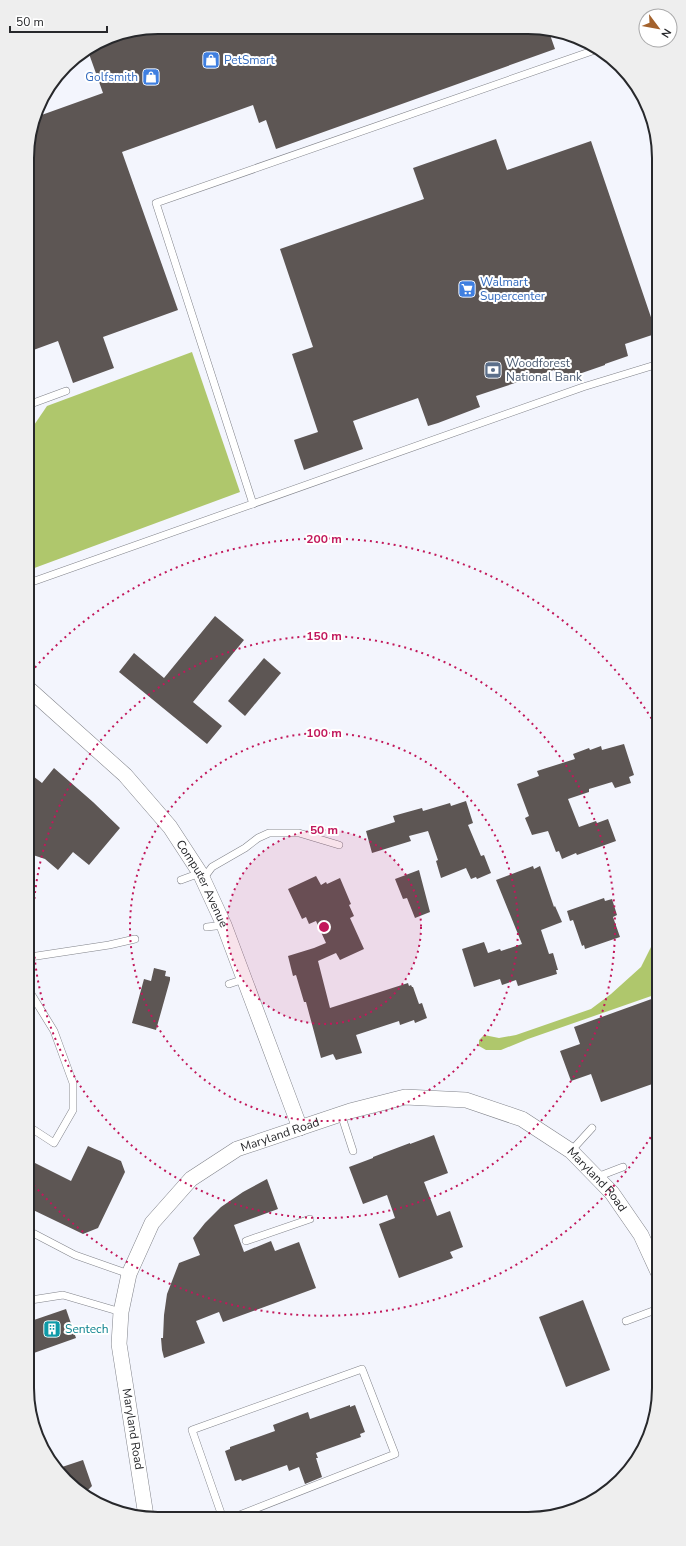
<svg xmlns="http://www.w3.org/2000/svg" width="686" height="1546" font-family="'Nunito Sans',sans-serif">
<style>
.forest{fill:#afc76c}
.building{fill:#5d5654}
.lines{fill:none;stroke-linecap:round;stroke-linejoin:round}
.lane-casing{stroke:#81838a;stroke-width:8}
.street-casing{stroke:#81838a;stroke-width:16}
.lane{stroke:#fff;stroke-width:7}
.street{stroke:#fff;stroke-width:15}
.ring{fill:none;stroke:#c2185b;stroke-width:2;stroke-dasharray:2 4}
.labels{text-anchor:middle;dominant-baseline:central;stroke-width:4;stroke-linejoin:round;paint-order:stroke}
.shop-label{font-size:12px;fill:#366cbe;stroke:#fff;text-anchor:start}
.service-label{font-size:12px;fill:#4e5e75;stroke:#fff;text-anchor:start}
.street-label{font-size:12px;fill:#27282b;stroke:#fff}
.culture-label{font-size:12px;fill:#0d838f;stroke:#fff;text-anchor:start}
.rim{fill:none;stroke:#27282b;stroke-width:2}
.centre{fill:#c2185b;stroke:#fff;stroke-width:2}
.ring-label{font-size:12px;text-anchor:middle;font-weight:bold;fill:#c2185b;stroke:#fff;stroke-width:4;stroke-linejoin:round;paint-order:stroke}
</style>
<rect width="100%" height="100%" fill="#f3f5fd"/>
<g class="forest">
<path d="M192 352 240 492 29 570 28 434 47 406Z"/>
<path d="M657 930V994L528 1039 501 1050H486L479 1046V1040L484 1035 499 1038 516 1035 591 1009 611 994 641 967 654 941Z"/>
</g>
<g class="building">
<path d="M158 27 548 29 555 49 276 149 266 120 259 123 253 105 122 152 178 310 103 337 114 368 73 383 58 341 28 352 27 149 36 117 103 93 88 51Z"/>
<path d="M496 139 507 170 591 141 655 329V334L625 344 628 356 605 364V365L576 375V374L557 380 554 370 476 396 480 407 438 423 428 426 418 398 353 421 363 449 304 470 294 440 318 432 292 354 313 347 280 249 424 199 413 168Z"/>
<path d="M215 616 244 640 193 702 222 726 207 744 119 672 134 653 164 678Z"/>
<path d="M264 658 281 673 245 716 228 701Z"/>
<path d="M624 744 634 775 629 777 631 783 615 788 612 782 589 789V792L568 799 579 827 596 821 597 823 608 819 616 841 577 855 576 853 562 859 559 851 556 852 548 831 532 835 525 818 529 816 517 784 539 776 537 771 575 759 573 754 589 748 590 750 601 746 602 750Z"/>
<path d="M54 768 93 802 120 828 89 865 73 852 58 870 45 859 30 854 29 773 42 783Z"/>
<path d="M466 801 473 823 468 825 481 856 484 855 491 873 477 879 476 877 471 879 466 868 441 878 436 861 438 860 428 831 409 836 411 841 372 853 366 831 395 822 393 816 422 808 423 811 450 803 451 806Z"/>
<path d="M533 866 534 869 540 866 554 907 555 906 562 922 541 930 549 954 553 953 558 970H556L557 974 518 986 516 980 502 985 500 979 474 987 462 949 484 942 488 953 500 949 501 951 522 944 496 880Z"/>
<path d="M419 870 430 912 415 918 407 898 403 899 395 879Z"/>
<path d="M316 876 321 885 326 882 327 884 340 878 351 904 349 905 354 916 350 918 364 949 340 960 336 953 318 961 330 1008 408 983 409 986 411 985 412 987H413L419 1004 422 1003 427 1018 415 1023 414 1020 400 1025 399 1021 356 1035 362 1053 336 1060 333 1054 321 1058 306 1002H304L296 975 293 976 288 956 314 948 326 943 316 921 309 924 306 917 302 919 288 889Z"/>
<path d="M604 898 605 901 612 899 617 915 613 917 620 937 585 949 584 945 582 946 573 920 570 921 567 911Z"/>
<path d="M154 968 166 971 165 976 170 977V980L156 1030 132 1023 144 979 151 981Z"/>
<path d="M657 997 658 1082 601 1102 591 1074 571 1081 560 1051 580 1044 574 1027Z"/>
<path d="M434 1135 448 1173 424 1182 437 1216 450 1211 463 1247 450 1252 453 1258 399 1278 379 1224 395 1218 387 1195 363 1204 349 1167 373 1158V1157L410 1143V1144Z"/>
<path d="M88 1146 121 1161 125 1172 98 1228 83 1234 31 1209V1161L71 1181Z"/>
<path d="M267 1179 278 1209 234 1225 244 1252 271 1241 275 1251 299 1242 316 1288 223 1322 219 1312 196 1321 205 1343 164 1358 162 1350 161 1338H163L164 1315 167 1294 179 1263 200 1255 193 1238 205 1223 221 1207 243 1192Z"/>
<path d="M583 1300 610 1370 566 1387 539 1317Z"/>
<path d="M66 1309 76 1338 31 1354V1321Z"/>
<path d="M350 1405V1407L355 1405 365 1432 360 1434 361 1437 316 1453 318 1458H316L322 1477 305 1484 299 1467 289 1471 287 1465 242 1481 241 1479 235 1481 225 1451 230 1449V1447L275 1431 273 1425 308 1412 310 1419Z"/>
<path d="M83 1460 92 1486 89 1489 82 1492 71 1486 56 1469Z"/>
</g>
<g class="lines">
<defs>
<g id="lane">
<path d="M28 405 66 391"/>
<path d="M253 504 156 203 595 50"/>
<path d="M29 583 583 387 655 365"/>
<path d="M203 879 212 867 245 848 258 838 269 833H299L339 845"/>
<path d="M181 880 200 873"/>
<path d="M207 927 224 925"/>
<path d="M30 957 109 945 135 939"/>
<path d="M229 984 244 979"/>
<path d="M30 992 54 1031 73 1083V1110L54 1143 31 1128"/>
<path d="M341 1114 353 1151"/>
<path d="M571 1151 592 1128"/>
<path d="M597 1177 623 1167"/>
<path d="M31 1232 75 1255 129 1274"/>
<path d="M246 1241 310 1219"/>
<path d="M31 1300 63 1295 121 1312"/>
<path d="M626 1321 658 1309"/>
<path d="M222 1516 192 1430 362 1369 395 1454 237 1516"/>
</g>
<g id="street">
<path id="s1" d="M29 689 125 775 170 827 200 873 224 925 300 1128"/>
<path id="s2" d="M146 1516 119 1344 121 1312 129 1274 152 1223 191 1179 237 1149 350 1111 405 1097 466 1100 522 1119 571 1151 612 1193 641 1235 658 1272"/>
</g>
</defs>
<use href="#lane" class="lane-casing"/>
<use href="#street" class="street-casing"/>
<use href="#lane" class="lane"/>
<use href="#street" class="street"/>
</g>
<circle cx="324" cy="927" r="97" fill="#c2185b" fill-opacity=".12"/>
<g class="ring">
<circle cx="324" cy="927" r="97"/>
<circle cx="324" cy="927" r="194"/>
<circle cx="324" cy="927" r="291"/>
<path d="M657 1127A388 388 0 0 1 31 1182M31 672A388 388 0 0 1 655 724"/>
</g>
<defs>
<symbol id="shop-square" viewBox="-11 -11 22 22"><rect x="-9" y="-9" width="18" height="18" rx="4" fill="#3f7fe0" stroke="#fff"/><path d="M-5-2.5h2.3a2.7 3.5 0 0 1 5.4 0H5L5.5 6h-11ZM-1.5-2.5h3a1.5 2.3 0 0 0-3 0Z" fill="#fff"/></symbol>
<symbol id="supermarket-square" viewBox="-11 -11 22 22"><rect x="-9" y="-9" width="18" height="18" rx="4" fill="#3f7fe0" stroke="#fff"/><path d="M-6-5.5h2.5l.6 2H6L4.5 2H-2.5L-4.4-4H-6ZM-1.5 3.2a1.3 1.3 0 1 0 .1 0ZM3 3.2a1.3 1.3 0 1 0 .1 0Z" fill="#fff"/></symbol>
<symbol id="bank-square" viewBox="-11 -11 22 22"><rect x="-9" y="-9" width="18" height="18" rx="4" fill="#5c6f8a" stroke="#fff"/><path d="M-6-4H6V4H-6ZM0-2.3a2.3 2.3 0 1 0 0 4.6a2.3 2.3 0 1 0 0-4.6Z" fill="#fff"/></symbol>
<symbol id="building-square" viewBox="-11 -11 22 22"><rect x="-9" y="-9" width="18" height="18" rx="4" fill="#0f9aa8" stroke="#fff"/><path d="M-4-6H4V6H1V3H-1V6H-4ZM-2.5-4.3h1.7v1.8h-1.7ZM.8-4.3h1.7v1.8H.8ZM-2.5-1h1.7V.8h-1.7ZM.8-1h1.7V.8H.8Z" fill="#fff"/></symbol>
</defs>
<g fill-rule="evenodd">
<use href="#shop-square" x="201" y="50" width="20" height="20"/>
<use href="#shop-square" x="141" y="67" width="20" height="20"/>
<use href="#supermarket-square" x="457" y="279" width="20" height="20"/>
<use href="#bank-square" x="483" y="360" width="20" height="20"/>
<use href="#building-square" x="42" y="1319" width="20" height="20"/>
</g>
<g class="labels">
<g class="shop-label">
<text x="224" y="60">PetSmart</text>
<text x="138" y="77" text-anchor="end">Golfsmith</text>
<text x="480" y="282">Walmart<tspan x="480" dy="14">Supercenter</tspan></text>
</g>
<g class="service-label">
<text x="506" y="363">Woodforest<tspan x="506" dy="14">National Bank</tspan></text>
</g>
<g class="street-label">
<text stroke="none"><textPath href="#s1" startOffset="263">Computer Avenue</textPath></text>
<text stroke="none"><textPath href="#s2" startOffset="460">Maryland Road</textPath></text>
<text stroke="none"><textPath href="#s2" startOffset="808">Maryland Road</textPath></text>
<text transform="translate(133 1429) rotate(81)">Maryland Road</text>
</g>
<g class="culture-label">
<text x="65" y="1329">Sentech</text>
</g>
</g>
<path d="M0 0H686V1546H0ZM158 34H528A124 124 0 0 1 652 158V1388A124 124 0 0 1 528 1512H158A124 124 0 0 1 34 1388V158A124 124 0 0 1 158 34Z" fill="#eee" fill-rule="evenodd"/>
<path class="rim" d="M158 34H528A124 124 0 0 1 652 158V1388A124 124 0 0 1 528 1512H158A124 124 0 0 1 34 1388V158A124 124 0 0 1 158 34Z"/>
<circle cx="324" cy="927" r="6" class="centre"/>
<g class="ring-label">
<text x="324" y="543">200 m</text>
<text x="324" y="640">150 m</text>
<text x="324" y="737">100 m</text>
<text x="324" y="834">50 m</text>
</g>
<g transform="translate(658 28) rotate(122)"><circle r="19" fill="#ffffff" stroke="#a9a9aa"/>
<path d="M0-3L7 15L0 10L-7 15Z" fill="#a3622d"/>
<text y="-6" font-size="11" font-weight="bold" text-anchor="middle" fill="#27282b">N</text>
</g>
<path d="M10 26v6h97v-6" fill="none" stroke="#27282b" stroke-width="2"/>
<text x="16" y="26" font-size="12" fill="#27282b" stroke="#ffffff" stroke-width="3" paint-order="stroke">50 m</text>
</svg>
